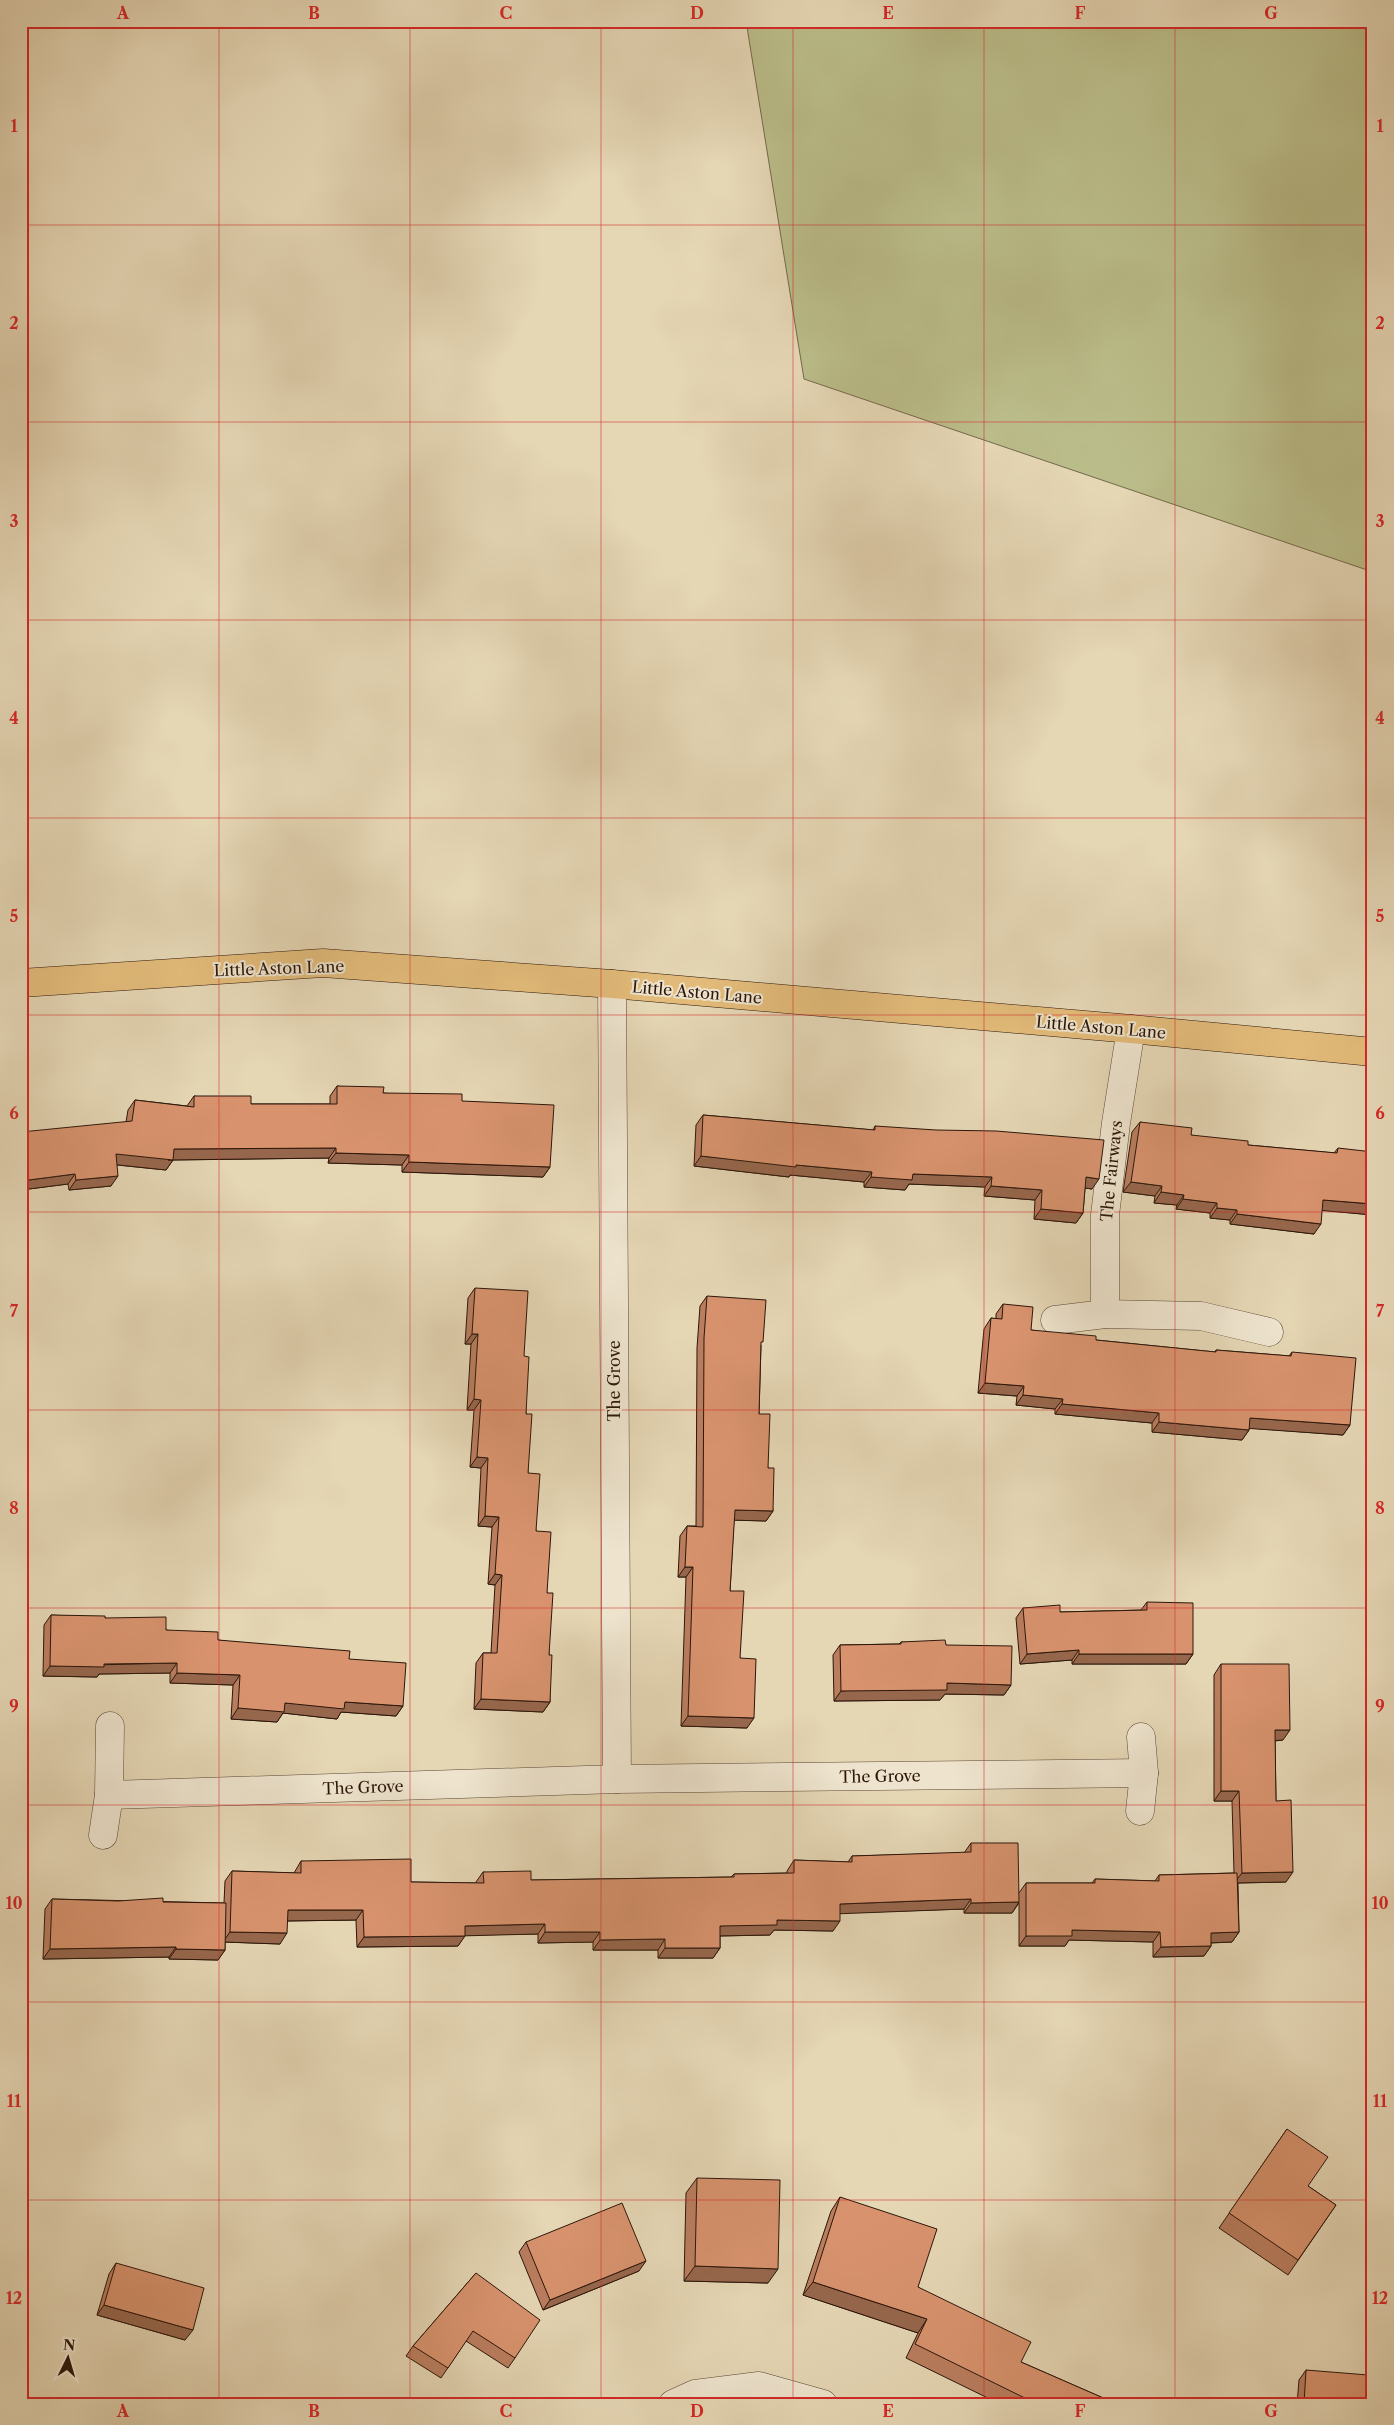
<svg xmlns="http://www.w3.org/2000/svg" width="1394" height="2425" font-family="'Libre Caslon Text',serif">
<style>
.green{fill:#babc89;stroke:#73694a}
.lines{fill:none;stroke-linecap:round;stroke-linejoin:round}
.street-casing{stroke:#5a4634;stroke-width:29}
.primary-casing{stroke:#2c160a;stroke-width:29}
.street{stroke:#eee4ce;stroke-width:28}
.primary{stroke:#e2bb7a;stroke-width:28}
.wall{fill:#ba7e5f;stroke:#2c160a}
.shaded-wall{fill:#97674d;stroke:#2c160a}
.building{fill:#d8936e;stroke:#2c160a}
.grid{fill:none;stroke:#d62828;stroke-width:1;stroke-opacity:0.55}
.labels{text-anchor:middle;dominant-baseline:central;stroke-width:4;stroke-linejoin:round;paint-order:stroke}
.street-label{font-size:16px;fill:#2c160a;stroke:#eee4ce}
.neatline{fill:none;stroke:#d62828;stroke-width:2}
.grid-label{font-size:16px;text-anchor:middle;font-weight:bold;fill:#d62828}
</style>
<rect width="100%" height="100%" fill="#e5d6b4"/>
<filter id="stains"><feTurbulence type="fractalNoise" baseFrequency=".004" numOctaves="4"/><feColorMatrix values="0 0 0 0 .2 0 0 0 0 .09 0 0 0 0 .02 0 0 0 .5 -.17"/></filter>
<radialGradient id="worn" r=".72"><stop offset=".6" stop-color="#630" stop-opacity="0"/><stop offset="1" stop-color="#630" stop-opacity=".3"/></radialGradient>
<path class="green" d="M746 21H1373V572L804 379Z"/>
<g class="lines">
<defs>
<g id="street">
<path d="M612 984 617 1779"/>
<path d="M1105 1314V1215L1116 1123 1131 1029"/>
<path d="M1055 1320 1105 1314 1201 1316 1269 1332"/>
<path d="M110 1726 109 1795 617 1779 1144 1773 1140 1811"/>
<path d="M1141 1737 1144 1773"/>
<path d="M103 1835 109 1795"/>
<path d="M673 2404 695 2394 759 2386 823 2404"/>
</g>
<path id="primary" d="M21 983 323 963 612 984 1131 1029 1373 1052"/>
</defs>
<use href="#street" class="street-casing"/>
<use href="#primary" class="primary-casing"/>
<use href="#street" class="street"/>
<use href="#primary" class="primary"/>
</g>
<g class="wall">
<path d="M337 1086 383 1093 462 1101 550 1167 543 1177 402 1172V1165L328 1163 329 1158 173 1160 166 1170 117 1165 111 1186 69 1190 68 1184 21 1190 126 1122 128 1110 135 1100 187 1106 194 1096 251 1104H330V1096Z"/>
<path d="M703 1115 873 1130 875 1126 1092 1189 1085 1188 1083 1213 1076 1223 1034 1219 1035 1200 984 1196 985 1187 909 1184 905 1190 864 1187V1182L790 1175 789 1177 694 1166 696 1125Z"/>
<path d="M1140 1122 1191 1135 1248 1145 1334 1153 1338 1148 1373 1215 1322 1210 1314 1234 1230 1224V1220L1210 1218V1213L1176 1209 1177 1205 1154 1203 1155 1196 1123 1192 1132 1132Z"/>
<path d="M475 1288 524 1356 528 1473 536 1531 547 1593 549 1655 550 1702 543 1712 474 1709 476 1663 483 1653H491L495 1585 488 1584 492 1527 478 1526 481 1468 470 1467 474 1410H467L471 1344H465L468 1298Z"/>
<path d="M707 1296 761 1345 759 1414 768 1468 773 1511 766 1521 734 1520 730 1591 740 1658 747 1728 681 1726 686 1577H678L680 1536 687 1526H696L697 1348 700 1306Z"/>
<path d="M1003 1304 1031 1330 1096 1340 1215 1352 1216 1350 1289 1356 1292 1352 1350 1425 1343 1435 1249 1428V1430L1242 1440 1152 1432V1423L1055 1414V1409L1016 1405 1017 1396 978 1393 984 1329 991 1318 996 1319V1314Z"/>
<path d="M1147 1602 1193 1654 1186 1664H1072V1660L1020 1664 1016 1618 1023 1608 1060 1612 1141 1610Z"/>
<path d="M51 1615 105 1618 218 1640 349 1659 403 1706 396 1716 341 1712 337 1719 283 1713 277 1722 231 1719 233 1685 170 1683V1673L99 1674 97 1677 43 1676 44 1625Z"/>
<path d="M901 1642 946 1645 1011 1685 1004 1695 945 1694 940 1700 834 1701 833 1655 840 1645 899 1644Z"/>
<path d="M1221 1664 1283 1740 1275 1741 1276 1801 1286 1882 1238 1883 1239 1932 1232 1942 1211 1943V1946L1204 1956 1153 1957V1942L1069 1940 1065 1946H1019V1903L1012 1913H964V1909L840 1913 833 1931 774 1930 770 1935 720 1936V1948L713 1958H658V1950H593V1942L538 1943V1934L465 1935 458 1946 357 1947 356 1920 287 1921 280 1944 225 1942V1950L218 1960 169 1959V1957L43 1959 45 1909 52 1899 224 1903 225 1881 232 1871 294 1873 301 1861 411 1882 476 1883V1882L483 1872 531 1880 731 1877 734 1874 787 1873V1871L794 1860 848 1862 852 1856 964 1853 971 1843 1019 1893 1026 1883H1092L1095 1879 1155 1881 1159 1875 1234 1873 1232 1801H1214V1675Z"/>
<path d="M1287 2129 1308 2186 1336 2205 1288 2275 1219 2228Z"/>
<path d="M697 2178 768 2283 684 2281 686 2193Z"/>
<path d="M840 2197 918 2287 1021 2362 1117 2404H1000L906 2358 918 2333 803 2295 831 2211Z"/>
<path d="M526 2242 639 2271 543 2310 519 2252Z"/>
<path d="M116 2263 185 2340 97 2315 109 2274Z"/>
<path d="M476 2273 515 2358 508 2368 466 2341 441 2378 406 2356 413 2346Z"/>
<path d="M1306 2370 1365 2404H1297L1299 2380Z"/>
</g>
<g class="shaded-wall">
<path d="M336 1148 329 1158 168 1160H173L166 1170 109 1164 116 1154 174 1149Z"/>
<path d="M336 1153 409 1155 402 1165 328 1163Z"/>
<path d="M701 1156 796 1165 872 1172 864 1182 790 1175 789 1177 694 1166Z"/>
<path d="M409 1162 550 1167 543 1177 402 1172Z"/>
<path d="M75 1174 68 1184 21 1190V1181Z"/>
<path d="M913 1174 992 1177 985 1187 909 1184 905 1190 864 1187 871 1177Z"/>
<path d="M118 1176 111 1186 69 1190 76 1180Z"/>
<path d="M1086 1177 1099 1179 1092 1189 1079 1187Z"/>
<path d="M1131 1182 1162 1186 1155 1196 1123 1192Z"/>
<path d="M991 1186 1042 1190 1035 1200 984 1196Z"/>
<path d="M1161 1192 1184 1195 1177 1205 1154 1203Z"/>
<path d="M1183 1199 1217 1203 1210 1213 1176 1209Z"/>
<path d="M1323 1200 1373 1204V1215L1316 1210Z"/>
<path d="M1217 1208 1237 1210 1230 1220 1210 1218Z"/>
<path d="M1041 1209 1083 1213 1076 1223 1034 1219Z"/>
<path d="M1237 1214 1321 1224 1314 1234 1230 1224Z"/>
<path d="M472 1334H478L471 1344H465Z"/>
<path d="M985 1383 1024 1386 1017 1396 978 1393Z"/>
<path d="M1023 1395 1063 1399 1055 1409 1016 1405Z"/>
<path d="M474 1399 481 1400 474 1410H467Z"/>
<path d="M1062 1404 1159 1413 1152 1423 1055 1414Z"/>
<path d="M1250 1418 1350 1425 1343 1435 1243 1428Z"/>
<path d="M1159 1422 1249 1430 1242 1440 1152 1432Z"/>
<path d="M477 1457 488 1458 481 1468 470 1467Z"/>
<path d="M735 1510 773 1511 766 1521 728 1520Z"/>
<path d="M485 1516 499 1517 492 1527 478 1526Z"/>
<path d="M685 1567H693L686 1577H678Z"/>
<path d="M495 1574 502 1575 495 1585 488 1584Z"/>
<path d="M1079 1650 1072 1660 1020 1664 1027 1654Z"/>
<path d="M1079 1654H1193L1186 1664H1072Z"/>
<path d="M177 1663 170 1673 99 1674 97 1677 43 1676 50 1666Z"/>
<path d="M177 1673 240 1675 233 1685 170 1683Z"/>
<path d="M947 1683 1011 1685 1004 1695 945 1694 940 1700 834 1701 841 1691Z"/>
<path d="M481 1699 550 1702 543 1712 474 1709Z"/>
<path d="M345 1702 403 1706 396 1716 341 1712 337 1719 283 1713 277 1722 231 1719 238 1708 285 1703Z"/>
<path d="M688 1716 754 1718 747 1728 681 1726Z"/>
<path d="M1275 1730H1290L1283 1740 1268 1741Z"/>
<path d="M1221 1791H1239L1232 1801H1214Z"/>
<path d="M1293 1872 1286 1882 1234 1883 1242 1873Z"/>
<path d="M21 1877H28L21 1886Z"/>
<path d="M971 1899 964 1909 833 1914 840 1904Z"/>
<path d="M1019 1902 1012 1913H964L971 1903Z"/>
<path d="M288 1910H363L356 1920 281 1921Z"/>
<path d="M777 1920 840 1921 833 1931 774 1930 770 1935 713 1936 720 1926Z"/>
<path d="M545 1924 538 1934 458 1936 465 1926Z"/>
<path d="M1072 1930 1160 1932 1153 1942 1069 1940 1065 1946H1019L1026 1936Z"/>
<path d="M230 1932 287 1933 280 1944 223 1942Z"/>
<path d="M545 1932H600L593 1942 538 1943Z"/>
<path d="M1239 1932 1232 1942 1204 1943 1211 1933Z"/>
<path d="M465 1936 458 1946 357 1947 364 1937Z"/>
<path d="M665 1939 658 1950H593L600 1940Z"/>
<path d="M1211 1946 1204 1956 1153 1957 1161 1947Z"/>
<path d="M176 1947 169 1957 43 1959 50 1949Z"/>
<path d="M665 1948H720L713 1958H658Z"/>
<path d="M176 1949 225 1950 218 1960 169 1959Z"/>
<path d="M646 2261 639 2271 543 2310 550 2300Z"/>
<path d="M695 2266 778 2269 768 2283 684 2281Z"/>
<path d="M813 2282 927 2319 918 2333 803 2295Z"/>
<path d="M104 2305 193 2330 185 2340 97 2315Z"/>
</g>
<g class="building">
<path d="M337 1086 384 1087 383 1093 462 1094V1101L554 1105 550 1167 409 1162V1155L336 1153V1148L174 1149 173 1160 116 1154 118 1176 76 1180 75 1174 21 1181V1132L132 1121 135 1100 194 1107V1096H251V1104H337Z"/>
<path d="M703 1115 875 1130V1126L936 1130 996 1131 1104 1140 1099 1179 1086 1177 1083 1213 1041 1209 1042 1190 991 1186 992 1177 913 1174 912 1180 871 1177 872 1172 796 1165V1167L701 1156Z"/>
<path d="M1140 1122 1192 1128 1191 1135 1248 1141V1145L1337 1153 1338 1148 1373 1152V1204L1323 1200 1321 1224 1237 1214V1210L1217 1208V1203L1183 1199 1184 1195 1161 1192 1162 1186 1131 1182Z"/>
<path d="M475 1288 528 1291 524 1356 529 1357 526 1414H532L528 1473 540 1474 536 1531 551 1532 547 1593H553L549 1655H552L550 1702 481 1699 483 1653H497L502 1575 495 1574 499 1517 485 1516 488 1458 477 1457 481 1400 474 1399 478 1334H472Z"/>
<path d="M707 1296 766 1300 763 1342H761L759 1414H770L768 1468H774L773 1511 735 1510 730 1591H744L740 1658 756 1659 754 1718 688 1716 693 1567H685L687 1526 703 1527 704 1338Z"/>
<path d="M1003 1304 1033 1307 1031 1330 1096 1336V1340L1216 1352V1350L1291 1356 1292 1352 1356 1358 1350 1425 1250 1418 1249 1430 1159 1422V1413L1062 1404 1063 1399 1023 1395 1024 1386 985 1383 991 1318 1002 1319Z"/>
<path d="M1147 1602 1193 1603V1654H1079V1650L1027 1654 1023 1608 1060 1605V1612L1147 1610Z"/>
<path d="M51 1615 105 1616V1618L166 1617V1630L218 1632V1640L350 1651 349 1659 406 1663 403 1706 345 1702 344 1709 285 1703 284 1712 238 1708 240 1675 177 1673V1663L104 1664V1667L50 1666Z"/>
<path d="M945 1640 946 1645 1012 1646 1011 1685 947 1683V1690L841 1691 840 1645 901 1644V1642Z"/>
<path d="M1221 1664H1289L1290 1730H1275L1276 1801 1291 1800 1293 1872 1242 1873 1239 1791H1221Z"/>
<path d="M21 1677H23L21 1723Z"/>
<path d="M21 1763H27L28 1877H21Z"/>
<path d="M971 1843H1018L1019 1902 971 1903V1899L840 1904V1921L777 1920V1925L720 1926V1948H665V1939L600 1940V1932H545V1924L465 1926V1936L364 1937 363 1910H288L287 1933 230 1932 232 1871 301 1873V1861L411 1859V1882L484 1883 483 1872 531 1871V1880L734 1877V1874L794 1873V1860L852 1862V1856L971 1852Z"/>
<path d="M1237 1873 1239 1932 1211 1933V1946L1161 1947 1160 1932 1072 1930V1936H1026V1883H1095V1879L1159 1881V1875Z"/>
<path d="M163 1898V1902L226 1903 225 1950 176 1949V1947L50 1949 52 1899 118 1901Z"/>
<path d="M1287 2129 1328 2157 1308 2186 1336 2205 1298 2260 1229 2213Z"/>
<path d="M697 2178 780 2180 778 2269 695 2266Z"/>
<path d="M840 2197 937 2229 918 2287 1031 2342 1021 2362 1117 2404H1037L915 2344 927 2319 813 2282Z"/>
<path d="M622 2203 646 2261 550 2300 526 2242Z"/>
<path d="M116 2263 204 2288 193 2330 104 2305Z"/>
<path d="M476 2273 540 2320 515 2358 473 2331 448 2368 413 2346Z"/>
<path d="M1306 2370 1368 2375 1365 2404H1304Z"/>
</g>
<path class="grid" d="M219 21V2404M410 21V2404M601 21V2404M793 21V2404M984 21V2404M1175 21V2404M21 225H1373M21 422H1373M21 620H1373M21 818H1373M21 1015H1373M21 1212H1373M21 1410H1373M21 1608H1373M21 1805H1373M21 2002H1373M21 2200H1373"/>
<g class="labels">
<g class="street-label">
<text transform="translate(279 968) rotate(-2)">Little Aston Lane</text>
<text transform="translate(697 992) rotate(5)">Little Aston Lane</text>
<text transform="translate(1101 1027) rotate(5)">Little Aston Lane</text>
<text transform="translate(1111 1171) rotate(-84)">The Fairways</text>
<text transform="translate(614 1381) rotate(-90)">The Grove</text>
<text transform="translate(880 1776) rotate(-1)">The Grove</text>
<text transform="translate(363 1787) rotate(-2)">The Grove</text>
</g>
</g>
<rect width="1394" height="2425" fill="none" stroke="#e5d6b4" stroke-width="55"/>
<g transform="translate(68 2358) rotate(5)" stroke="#eee4ce" stroke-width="4" paint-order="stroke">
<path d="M0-4L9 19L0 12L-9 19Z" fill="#2c160a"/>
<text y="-8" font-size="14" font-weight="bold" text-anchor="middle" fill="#2c160a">N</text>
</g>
<rect x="28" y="28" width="1338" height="2370" class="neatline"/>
<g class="grid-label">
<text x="123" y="19">A</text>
<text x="314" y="19">B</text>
<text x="506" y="19">C</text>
<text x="697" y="19">D</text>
<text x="888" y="19">E</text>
<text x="1080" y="19">F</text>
<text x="1271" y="19">G</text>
<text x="14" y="132">1</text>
<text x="1380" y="132">1</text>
<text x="14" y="329">2</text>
<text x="1380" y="329">2</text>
<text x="14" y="527">3</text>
<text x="1380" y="527">3</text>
<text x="14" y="724">4</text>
<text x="1380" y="724">4</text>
<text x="14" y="922">5</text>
<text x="1380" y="922">5</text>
<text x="14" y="1119">6</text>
<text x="1380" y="1119">6</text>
<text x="14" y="1317">7</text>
<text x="1380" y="1317">7</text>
<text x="14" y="1514">8</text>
<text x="1380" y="1514">8</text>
<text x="14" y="1712">9</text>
<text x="1380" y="1712">9</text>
<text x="14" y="1909">10</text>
<text x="1380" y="1909">10</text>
<text x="14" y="2107">11</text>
<text x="1380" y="2107">11</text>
<text x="14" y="2304">12</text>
<text x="1380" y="2304">12</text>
<text x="123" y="2417">A</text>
<text x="314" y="2417">B</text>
<text x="506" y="2417">C</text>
<text x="697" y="2417">D</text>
<text x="888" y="2417">E</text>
<text x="1080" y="2417">F</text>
<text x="1271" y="2417">G</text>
</g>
<rect width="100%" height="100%" filter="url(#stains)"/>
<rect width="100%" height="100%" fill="url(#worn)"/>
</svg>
